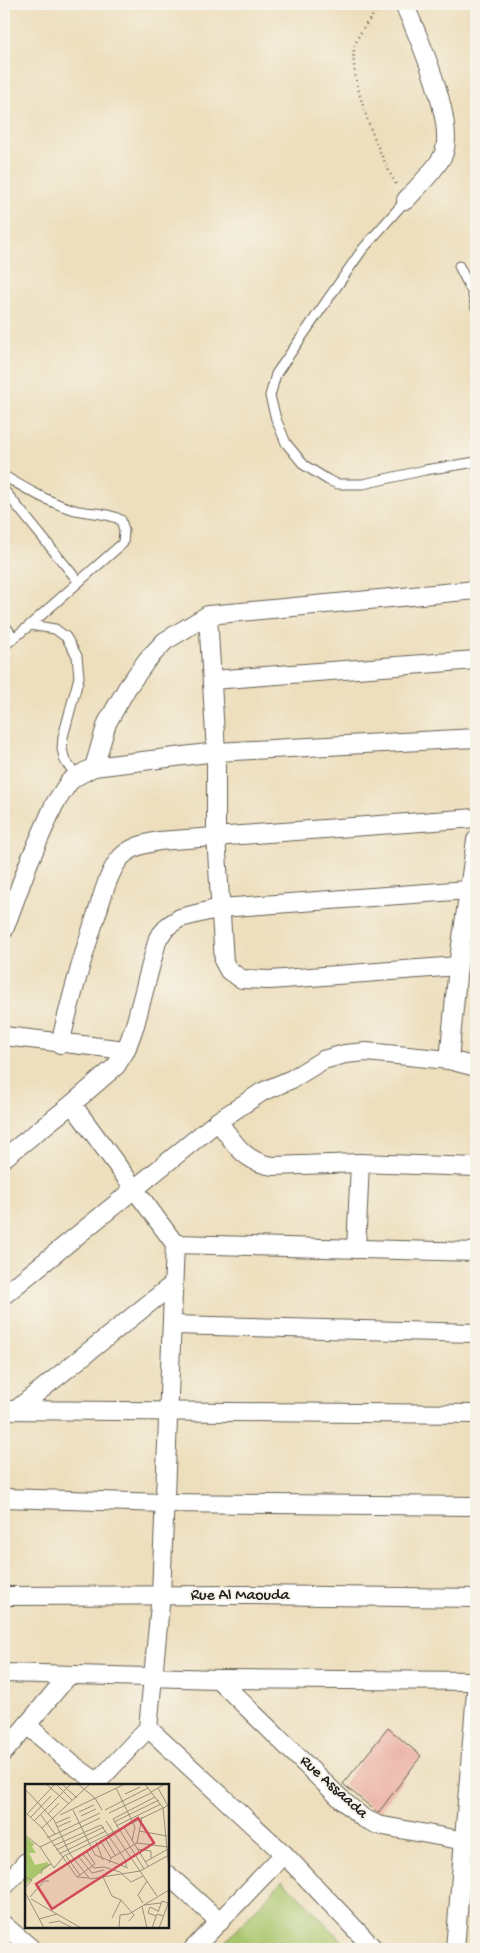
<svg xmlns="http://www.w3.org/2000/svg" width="480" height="1953" font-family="'Gochi Hand',sans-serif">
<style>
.green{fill:#aac66c;stroke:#637144}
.building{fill:#eaaa9d}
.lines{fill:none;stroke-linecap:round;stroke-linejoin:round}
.lane-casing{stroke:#656054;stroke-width:11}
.street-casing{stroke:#656054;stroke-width:20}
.path{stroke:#656054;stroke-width:2.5;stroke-dasharray:1 4;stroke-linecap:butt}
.lane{stroke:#fff;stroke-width:9}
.street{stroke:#fff;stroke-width:18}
.labels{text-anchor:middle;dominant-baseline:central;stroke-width:4;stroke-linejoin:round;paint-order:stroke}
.street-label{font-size:16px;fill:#1c1c1c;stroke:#f7f3e8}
.inset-road{fill:none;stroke:#99907c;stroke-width:1}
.view{fill:#d1495b;fill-opacity:0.15;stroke:#d1495b;stroke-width:2.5}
.inset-edge{fill:none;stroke:#1c1c1c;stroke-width:2.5}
</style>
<rect width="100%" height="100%" fill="#f7f3e8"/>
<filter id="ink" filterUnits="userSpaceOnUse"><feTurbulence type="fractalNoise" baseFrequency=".02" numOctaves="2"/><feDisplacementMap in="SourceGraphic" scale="10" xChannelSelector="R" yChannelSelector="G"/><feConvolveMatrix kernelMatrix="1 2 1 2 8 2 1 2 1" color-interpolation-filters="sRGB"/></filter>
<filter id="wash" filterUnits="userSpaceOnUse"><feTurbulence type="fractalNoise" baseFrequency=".0096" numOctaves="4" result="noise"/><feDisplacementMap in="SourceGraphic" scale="20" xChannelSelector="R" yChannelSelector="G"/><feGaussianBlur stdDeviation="1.12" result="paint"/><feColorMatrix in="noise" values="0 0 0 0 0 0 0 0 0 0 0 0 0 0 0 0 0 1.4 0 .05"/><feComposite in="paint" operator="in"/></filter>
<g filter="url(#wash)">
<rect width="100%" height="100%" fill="#eddebc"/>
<path class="green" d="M282 1881 299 1895 349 1949H219Z"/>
<g id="blocks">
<path class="building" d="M388 1728 421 1756 378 1813 343 1784Z"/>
</g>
</g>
<g filter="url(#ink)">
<use href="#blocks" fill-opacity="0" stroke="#656054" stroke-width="1"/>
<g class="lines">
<defs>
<g id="lane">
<path d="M406 200 362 250 276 374 270 396 276 419 286 443 304 465 328 480 338 484H363L425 470 476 462"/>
<path d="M459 266 472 292 476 308"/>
<path d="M4 476C27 489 49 503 75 510 91 514 107 512 121 520L124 530 123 543 30 625"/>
<path d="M4 490 78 581"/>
<path d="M4 624 14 638"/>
<path d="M4 646 30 625 55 629 66 637 77 656 79 677 63 737 62 749 65 761 77 776"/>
</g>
<g id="street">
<path d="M404 4C418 35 457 124 443 155 438 167 415 190 406 200"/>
<path d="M208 615 216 752V836L224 962 229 971 242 979 270 980 458 966"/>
<path d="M212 680 476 660"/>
<path d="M94 767 107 723 127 688 147 660 165 641 208 615 476 590"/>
<path d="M4 930 29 862 54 805 69 782 77 776 94 767 216 752 476 738"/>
<path d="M4 1036 126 1050"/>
<path d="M60 1044C71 998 83 954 98 910 103 894 108 875 118 861 128 847 144 844 159 841L476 818"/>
<path d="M449 1060 458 966 476 840"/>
<path d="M72 1104 175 1244 161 1595 148 1728 94 1786"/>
<path d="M218 1121C234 1143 244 1162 273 1166L360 1163 476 1167"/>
<path d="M4 1158 72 1104 116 1066 126 1050 135 1025 158 938 169 925 180 918 220 908 468 890"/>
<path d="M175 1244 476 1252"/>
<path d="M356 1249 360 1163"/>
<path d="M4 1295 218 1121 262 1092 292 1079 323 1060 345 1054 366 1052 449 1060 476 1067"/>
<path d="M172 1325 476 1333"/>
<path d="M17 1409 172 1285"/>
<path d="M4 1410 476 1414"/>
<path d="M4 1498 164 1503 476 1506"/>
<path d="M4 1596 251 1595 476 1598"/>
<path d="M4 1673 218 1679 476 1681"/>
<path d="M218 1679 342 1800 363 1818 378 1825 476 1843"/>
<path d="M27 1725 72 1764 97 1782"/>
<path d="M148 1728 284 1854 374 1949"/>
<path d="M4 1752 69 1675"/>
<path d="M168 1875 220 1922"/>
<path d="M4 1887 26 1862"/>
<path d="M4 1925 32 1949"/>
<path d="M193 1949 284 1854"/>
<path d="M455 1949 476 1692"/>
</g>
</defs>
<use href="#lane" class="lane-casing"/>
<use href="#street" class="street-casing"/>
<path class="path" d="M382 4C372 17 360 29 355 45 346 75 381 160 397 186"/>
<use href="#lane" class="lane"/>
<use href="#street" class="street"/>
</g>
</g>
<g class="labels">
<g class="street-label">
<text x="240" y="1596">Rue Al Maouda</text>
<text transform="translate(333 1788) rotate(42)">Rue Assaada</text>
</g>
</g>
<g transform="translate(25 1784)">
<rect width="144" height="144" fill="#eddebc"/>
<path d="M0 52 9 60 7 63 11 69H4L10 81 22 78 25 81 0 101Z" fill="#aac66c"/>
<path class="inset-road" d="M21 0 44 20M30 0 2 30 17 44 52 93 64 94M31 0 47 16M37 0 52 14M53 0 70 14 77 26M120 0 138 24 144 85M91 4 110 43 107 57M133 4 143 22M0 5 29 36 45 70 65 95 115 87 144 71M126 8 140 0M100 10 115 3M48 26 70 71 103 84M80 26 123 4M54 28 69 21M84 29 126 9M23 30 34 19M16 31 30 50M35 31 100 0M56 32 71 25M6 33 26 12M9 37 46 0M81 37 132 112M89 38 134 16M31 39 45 33M91 42 136 20M32 43 46 37M99 43 123 82M17 44 65 0M114 47 142 52M0 51 15 63 29 84 39 72 144 21M22 54 75 29M80 54 90 71M75 56 86 74M71 58 78 76M112 59 117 33M28 62 76 41 101 77V83M15 63 75 34M112 65 126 67V74M31 66 79 43M34 70 81 47M58 70 69 84 79 83 95 88 106 98 118 92M41 72 55 91M53 72 67 89 79 86M120 78 143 65M84 79 86 74 112 59 143 63M119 85 88 35 130 13M16 90 17 85 26 80M0 93 7 96 0 104M52 93 70 80 62 68M78 93 87 112 96 116M0 108 19 144M5 113 19 97H24M6 115 56 144M118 119 113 111 122 97M119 121 136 119M117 122 122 144M133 128 137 117 143 119M131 132 123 129 125 123 133 127M87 134 96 116 109 131 104 137M14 135 32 130M24 139 34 137 48 144M94 144 95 131 104 130 144 106M127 144 132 130 138 132M134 144 144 117"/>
<path class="view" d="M113 34 129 59 27 125 11 100Z"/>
<rect width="144" height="144" class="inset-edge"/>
</g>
<rect width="480" height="1953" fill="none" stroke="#f7f3e8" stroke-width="20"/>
</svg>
